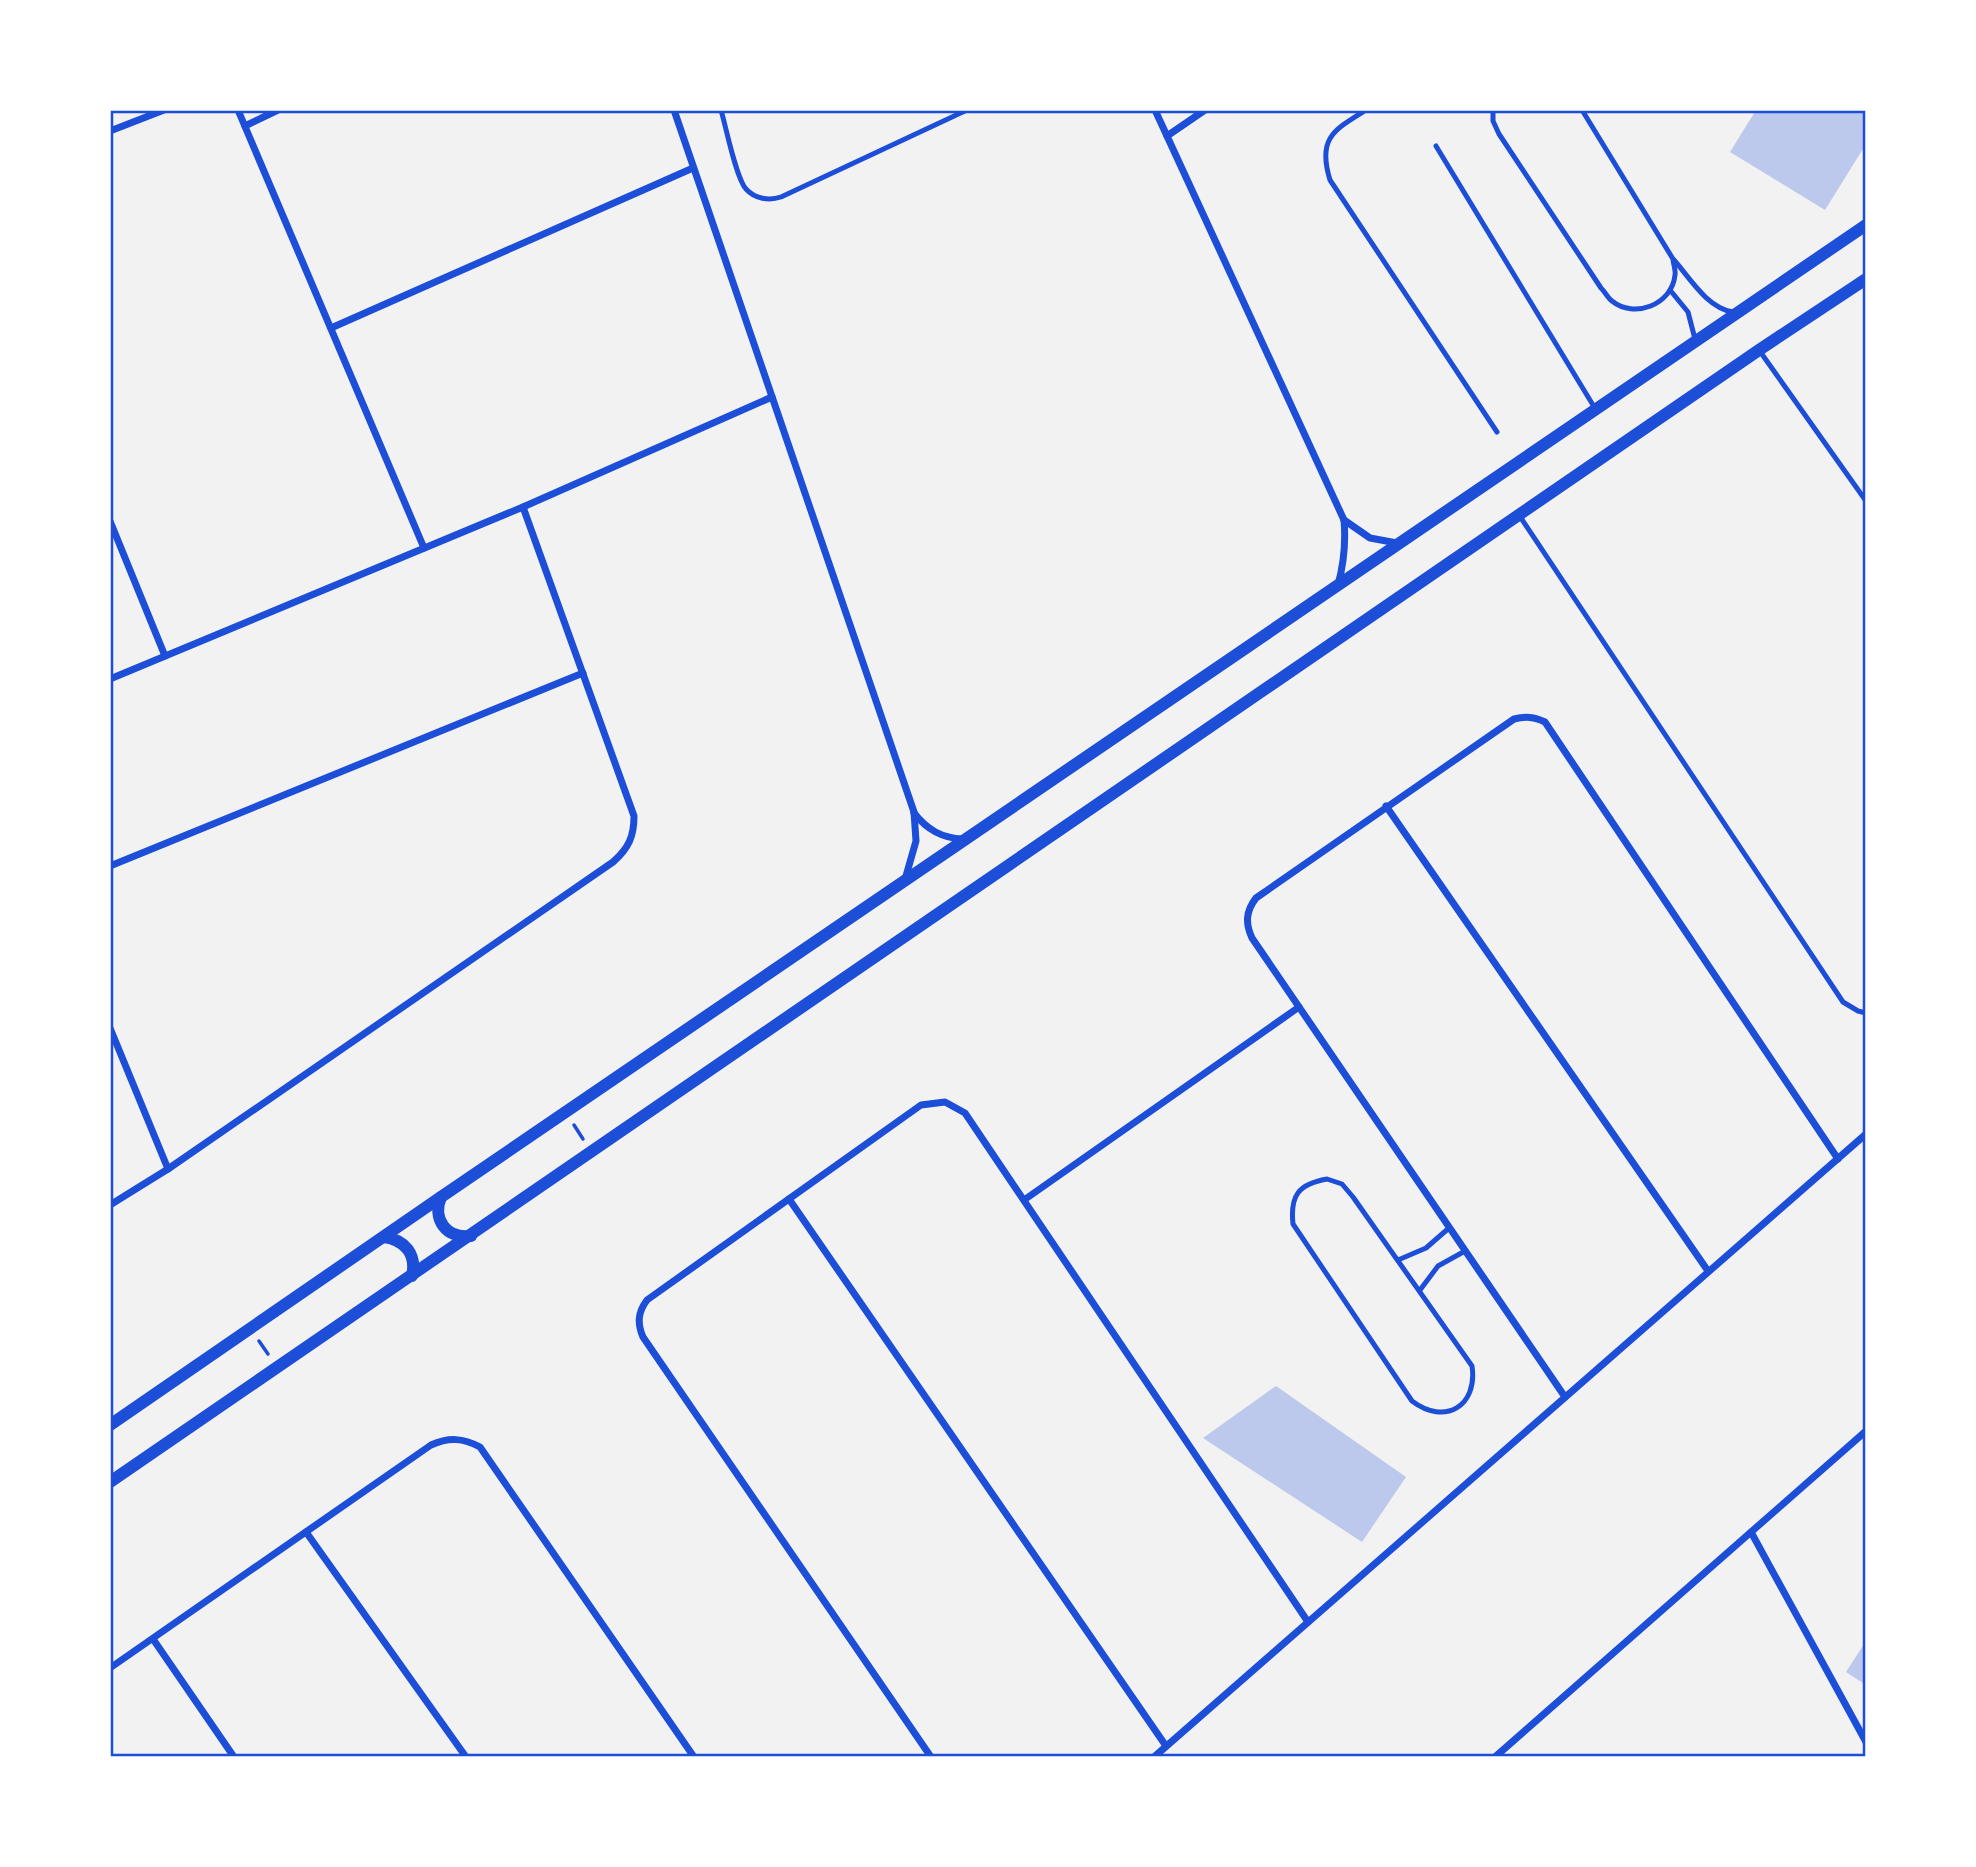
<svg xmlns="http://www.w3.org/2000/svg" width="1976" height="1867" font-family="Signika,sans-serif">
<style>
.building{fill:#bdc9ec}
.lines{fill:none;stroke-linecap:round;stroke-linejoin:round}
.path{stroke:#1d4ed8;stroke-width:3.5}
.service{stroke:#1d4ed8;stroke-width:5}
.minor{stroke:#1d4ed8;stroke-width:7}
.tertiary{stroke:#1d4ed8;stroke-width:12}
.neatline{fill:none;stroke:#1d4ed8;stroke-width:2.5}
</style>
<rect width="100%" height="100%" fill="#f2f2f2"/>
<g class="building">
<path d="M1756 110H1866V144L1825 210 1730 152Z"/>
<path d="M1276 1386 1406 1477 1362 1542 1203 1438Z"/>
<path d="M1866 1641V1685L1846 1672Z"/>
</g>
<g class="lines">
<g class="path">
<path d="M574 1125 583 1139"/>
<path d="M259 1341 268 1354"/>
</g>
<g class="service">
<path d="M721 110C726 127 736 178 746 189 755 199 769 201 781 197L967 110"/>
<path d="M1366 110C1334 130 1317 138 1330 180L1497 432"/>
<path d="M1493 110V121L1499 134 1601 288C1605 292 1608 298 1612 301 1634 319 1672 305 1675 275 1676 270 1673 263 1673 259L1582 110"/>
<path d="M1436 146 1596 410"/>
<path d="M1674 260C1690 278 1707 308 1733 312"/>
<path d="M1670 290 1688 312 1695 339"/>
<path d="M1759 350 1866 501"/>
<path d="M1519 515 1843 1002 1858 1011 1866 1013"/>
<path d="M1327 1179 1342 1184 1353 1197 1472 1366C1478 1406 1445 1426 1412 1401L1293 1224C1290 1196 1298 1184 1327 1179Z"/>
<path d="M1398 1260 1426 1248 1449 1228"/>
<path d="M1420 1290 1438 1266 1465 1251"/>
</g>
<g class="minor">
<path d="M238 110 424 548"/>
<path d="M674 110 914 812 916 841 906 876"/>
<path d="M1155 110 1344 520C1346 543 1344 563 1338 585"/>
<path d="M245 126 278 110"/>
<path d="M110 131 164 110"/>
<path d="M1167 136 1205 110"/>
<path d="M331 328 693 168"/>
<path d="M1344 520 1370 538 1397 543"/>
<path d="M110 521 165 656"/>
<path d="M110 679 523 507 772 397"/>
<path d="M1386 806 1708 1271"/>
<path d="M914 813C927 830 942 838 963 839"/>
<path d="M110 866 583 673"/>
<path d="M110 1028 168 1169"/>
<path d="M789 1199 1166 1746"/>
<path d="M1024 1200 1299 1007"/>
<path d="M110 1205 168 1169 613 862C629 848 634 836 634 816L523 507"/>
<path d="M1565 1397 1252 938C1245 923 1246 911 1256 898L1514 719C1526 716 1534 717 1545 722L1838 1159"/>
<path d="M306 1532 466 1757"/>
<path d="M1751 1532 1866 1742"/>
<path d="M153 1639 234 1757"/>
<path d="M110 1668 431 1445C449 1437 463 1438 480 1447L694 1757"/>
<path d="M931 1757 643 1337C637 1323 638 1312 647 1300L921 1105 945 1102 965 1113 1308 1622"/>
<path d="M1154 1757 1866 1134"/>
<path d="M1495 1757 1866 1431"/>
</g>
<g class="tertiary">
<path d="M441 1197C432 1219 446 1239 471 1236"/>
<path d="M384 1237C405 1240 417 1254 412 1276"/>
<path d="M110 1425 441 1197 1866 225"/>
<path d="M110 1482 1759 350 1866 279"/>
</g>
</g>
<rect width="1976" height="1867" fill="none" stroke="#ffffff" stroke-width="224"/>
<rect x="112" y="112" width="1752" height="1643" class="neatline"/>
</svg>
